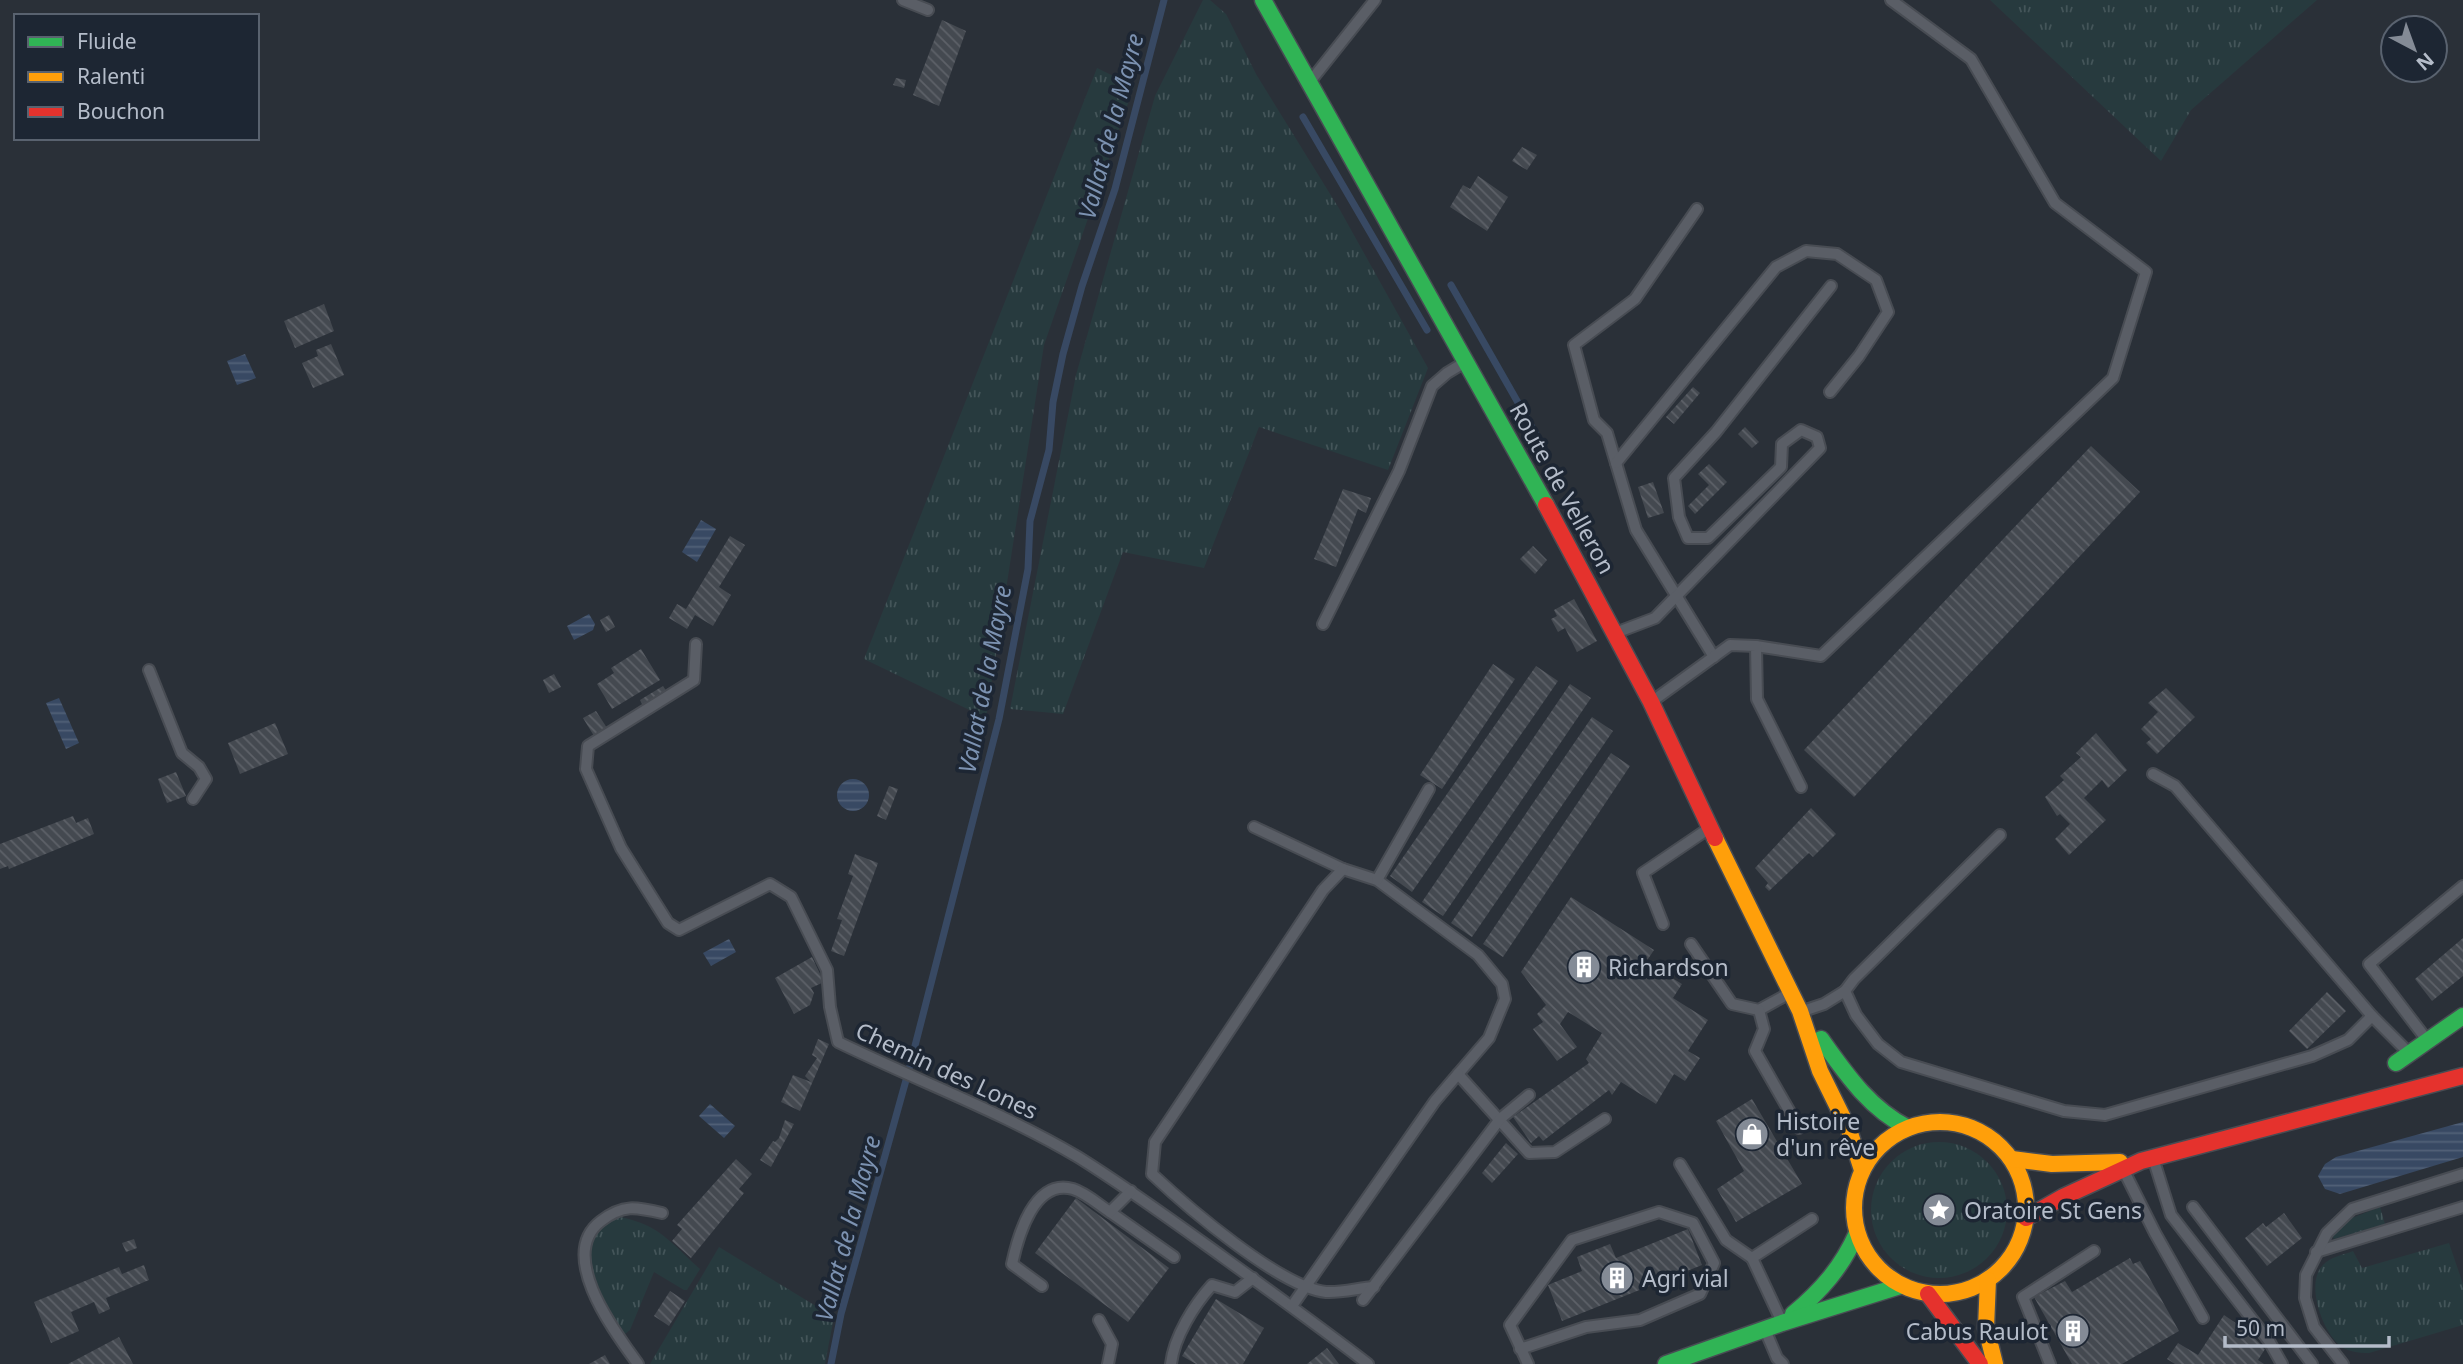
<svg xmlns="http://www.w3.org/2000/svg" width="2463" height="1364" font-family="'Noto Sans',sans-serif">
<style>
.grass{fill:url(#grass-tufts)}
.water{fill:url(#water-rules)}
.lines{fill:none;stroke-linecap:round;stroke-linejoin:round}
.stream{stroke:#384963;stroke-width:7}
.building{fill:url(#building-back-hatch)}
.lane-casing{stroke:#484c53;stroke-width:14}
.fast-casing{stroke:#484c53;stroke-width:19}
.slow-casing{stroke:#484c53;stroke-width:19}
.jam-casing{stroke:#484c53;stroke-width:19}
.lane{stroke:#5a5e66;stroke-width:10}
.fast{stroke:#30b455;stroke-width:16}
.slow{stroke:#ff9f0a;stroke-width:16}
.jam{stroke:#e5322d;stroke-width:16}
.labels{text-anchor:middle;dominant-baseline:central;stroke-width:7;stroke-linejoin:round;paint-order:stroke}
.street-label{font-size:23px;fill:#b4bcc9;stroke:#1d2633}
.poi-label{font-size:23px;fill:#b4bcc9;stroke:#1d2633;text-anchor:start}
.water-label{font-size:24px;font-style:italic;fill:#7c92b1;stroke:#1d2633}
</style>
<defs>
<pattern id="grass-tufts" width="24" height="20" patternUnits="userSpaceOnUse" patternTransform="scale(1.75)"><rect width="24" height="20" fill="#273a3e"/><path d="M3 7l-1-3M5 7V3M7 7l1-3M15 17l-1-3M17 17v-4M19 17l1-3" fill="none" stroke="#445559"/></pattern>
<pattern id="water-rules" width="6" height="5" patternUnits="userSpaceOnUse" patternTransform="scale(1.75)"><rect width="6" height="5" fill="#384963"/><path d="M0 2.5h6" fill="none" stroke="#526178"/></pattern>
<pattern id="building-back-hatch" width="6" height="6" patternUnits="userSpaceOnUse" patternTransform="scale(1.75)"><rect width="6" height="6" fill="#444950"/><path d="M-1 5l2 2M0 0l6 6M5-1l2 2" fill="none" stroke="#5d6168"/></pattern>
</defs>
<rect width="100%" height="100%" fill="#2a3038"/>
<g class="grass">
<path d="M1203 0H1210L1226 14 1256 74 1340 210 1428 368 1388 470 1259 427 1204 568 1123 552 1063 714 1010 709 1076 375 1155 96Z"/>
<path d="M1990 0H2317L2191 110 2161 161Z"/>
<path d="M1097 68 1134 86 1044 345 986 718 864 659Z"/>
<circle cx="1939" cy="1210" r="68"/>
<path d="M2380 1207 2385 1224 2334 1239 2332 1236 2352 1218Z"/>
<path d="M620 1217C660 1225 671 1243 700 1269L687 1290H684L654 1272 630 1330 625 1334 621 1331C605 1303 575 1265 597 1233 604 1224 609 1221 620 1217Z"/>
<path d="M2449 1243 2463 1284V1325L2369 1353C2359 1353 2346 1352 2338 1344 2322 1329 2305 1283 2323 1265 2330 1257 2343 1255 2353 1251L2362 1268Z"/>
<path d="M719 1247 834 1317 825 1364H650Z"/>
</g>
<g class="water">
<path d="M245 354 256 378 237 385 227 361Z"/>
<path d="M701 520 716 529 697 562 682 552Z"/>
<path d="M589 614 595 624 593 630 574 640 567 626Z"/>
<path d="M59 698 79 743 66 749 46 703Z"/>
<circle cx="853" cy="795" r="16"/>
<path d="M729 939 736 952 711 966 703 953Z"/>
<path d="M710 1104 735 1126 724 1138 699 1116Z"/>
<path d="M2463 1122V1157L2340 1194 2325 1189 2318 1176 2325 1164 2336 1157Z"/>
</g>
<g class="lines">
<g class="stream">
<path d="M1303 117 1427 330"/>
<path d="M1451 285 1541 443"/>
<path d="M831 1364 841 1314 908 1073 999 719 1028 569 1030 521 1049 450 1053 402 1063 354 1082 286 1115 189 1164 0"/>
</g>
</g>
<g class="building">
<path d="M942 20 966 31 939 106 913 95Z"/>
<path d="M896 78 906 80 904 88 893 85Z"/>
<path d="M1522 147 1537 155 1527 170 1512 161Z"/>
<path d="M1478 176 1508 197 1487 231 1450 207 1463 185 1470 189Z"/>
<path d="M324 304 334 331 295 348 284 321Z"/>
<path d="M331 344 344 375 313 388 302 363 318 356 316 350Z"/>
<path d="M1693 387 1700 393 1674 424 1666 417Z"/>
<path d="M1745 427 1759 442 1752 448 1738 434Z"/>
<path d="M2091 446 2140 492 1854 797 1804 750Z"/>
<path d="M1709 464 1727 482 1695 514 1688 506 1709 485 1698 474Z"/>
<path d="M1653 482 1664 513 1648 518 1638 487Z"/>
<path d="M1343 489 1371 498 1366 513 1358 509 1336 567 1314 559Z"/>
<path d="M730 536 745 545 719 587 731 595 713 626 695 615 687 629 669 618 677 604 686 609Z"/>
<path d="M1533 546 1547 560 1535 574 1520 559Z"/>
<path d="M1574 599 1597 641 1577 652 1565 628 1558 632 1551 619 1557 616 1554 610Z"/>
<path d="M609 615 615 627 606 632 600 620Z"/>
<path d="M641 649 660 680 612 709 597 684 614 673 611 668Z"/>
<path d="M1493 664 1515 679 1442 789 1420 775Z"/>
<path d="M1536 666 1558 681 1412 892 1390 876Z"/>
<path d="M554 674 561 687 549 693 543 680Z"/>
<path d="M1570 684 1591 698 1443 916 1422 902Z"/>
<path d="M663 686 667 692 643 706 640 700Z"/>
<path d="M2166 688 2195 717 2157 754 2146 743 2151 739 2141 729 2158 712 2148 703Z"/>
<path d="M596 711 607 728 594 736 583 718Z"/>
<path d="M1592 717 1613 731 1472 937 1451 923Z"/>
<path d="M275 723 288 754 240 774 228 743Z"/>
<path d="M2096 733 2127 770 2108 788 2102 780 2084 798 2106 820 2069 855 2055 839 2070 824 2060 814 2057 816 2045 797 2064 780 2060 776 2081 757 2076 753Z"/>
<path d="M1611 753 1630 766 1503 957 1483 944Z"/>
<path d="M176 772 186 796 167 803 158 779Z"/>
<path d="M889 786 898 789 886 820 877 816Z"/>
<path d="M1811 808 1836 834 1813 857 1809 853 1769 891 1765 887 1768 883 1755 868Z"/>
<path d="M73 816 76 823 88 818 94 834 9 869 8 866 0 869V844Z"/>
<path d="M855 854 878 863 844 956 831 951 842 920 837 919 853 876 848 874Z"/>
<path d="M1571 897 1654 950 1646 962 1682 984 1673 998 1708 1020 1688 1051 1700 1058 1685 1081 1674 1074 1656 1104 1621 1082 1612 1095 1609 1090 1543 1141 1539 1136 1531 1143 1513 1117 1589 1063 1586 1059 1602 1033 1568 1012 1560 1024 1577 1047 1557 1061 1533 1029 1543 1022 1537 1014 1546 1005 1521 972Z"/>
<path d="M2463 938V976L2432 1001 2415 979Z"/>
<path d="M812 957 824 982 811 988 814 993 810 1005 794 1014 775 978Z"/>
<path d="M2327 992 2346 1011 2307 1049 2289 1031Z"/>
<path d="M818 1039 829 1044 800 1111 781 1102 793 1075 811 1082 805 1076 817 1058 812 1055Z"/>
<path d="M1752 1099 1802 1184 1736 1222 1717 1189 1744 1171 1716 1121Z"/>
<path d="M785 1120 794 1124 771 1167 760 1160 773 1141 775 1142 779 1138Z"/>
<path d="M1506 1143 1518 1154 1492 1183 1482 1173Z"/>
<path d="M736 1159 752 1174 739 1189 744 1193 691 1258 672 1241 682 1229 677 1225Z"/>
<path d="M1076 1198 1169 1268 1128 1322 1035 1253Z"/>
<path d="M2284 1213 2302 1238 2267 1266 2245 1238 2263 1223 2266 1227Z"/>
<path d="M1688 1229 1702 1265 1562 1321 1548 1285 1582 1271 1577 1257 1610 1244 1616 1258Z"/>
<path d="M134 1239 137 1248 126 1252 122 1243Z"/>
<path d="M2130 1258 2133 1264 2140 1261 2179 1331 2122 1364H2072L2034 1297 2065 1281 2072 1292Z"/>
<path d="M144 1265 149 1280 106 1298 110 1309 99 1314 94 1302 71 1312 79 1331 51 1343 34 1302 119 1267 122 1274Z"/>
<path d="M670 1291 685 1301 669 1326 654 1316Z"/>
<path d="M1216 1299 1264 1328 1243 1364H1196L1182 1356Z"/>
<path d="M2224 1315 2249 1332 2265 1349 2258 1360 2264 1364H2175L2167 1359 2178 1343 2198 1355Z"/>
<path d="M119 1337 133 1364H68Z"/>
<path d="M1327 1348 1339 1364H1307Z"/>
<path d="M605 1355 610 1364H589Z"/>
</g>
<g class="lines">
<defs>
<g id="lane">
<path d="M903 0 928 10"/>
<path d="M1313 78 1375 0"/>
<path d="M1697 209 1635 299 1574 345 1594 420 1607 433 1636 530 1714 657"/>
<path d="M1616 463 1776 267 1806 251 1837 254 1876 280 1888 312 1859 356 1830 392"/>
<path d="M1323 624 1399 471 1432 386 1447 373 1462 364"/>
<path d="M1618 632 1655 618 1820 448 1817 437 1801 430 1782 444 1781 467 1708 538H1688L1679 517 1674 478 1716 432 1831 286"/>
<path d="M696 644 694 680 588 746 586 769 621 848 668 923 679 930 770 884 791 897 827 970 830 1007 838 1042C918 1081 1002 1112 1078 1157 1123 1185 1166 1216 1209 1247 1263 1286 1316 1324 1368 1364"/>
<path d="M1756 646 1821 656 2113 378 2146 272 2055 203 1971 59 1891 0"/>
<path d="M149 670 182 753 199 767 206 779 193 799"/>
<path d="M1654 700 1730 645 1756 646 1757 699 1801 787"/>
<path d="M1254 827 1343 869 1377 880 1478 955 1502 984 1505 999 1489 1038 1458 1074 1529 1153 1555 1152 1605 1119"/>
<path d="M1343 869 1323 890 1155 1142 1152 1174C1187 1207 1280 1287 1326 1292 1341 1293 1359 1288 1374 1287"/>
<path d="M1377 880 1429 789"/>
<path d="M1663 924 1643 873 1708 829"/>
<path d="M1691 944 1732 1004 1759 1010 1788 994"/>
<path d="M1845 991 1854 979 2000 835"/>
<path d="M1759 1010 1764 1029 1755 1051 1799 1128"/>
<path d="M1803 1011 1824 1004 1845 991 1856 1015 1878 1044 1901 1062 2064 1111 2105 1115 2312 1056 2348 1040 2372 1016 2175 786 2153 774"/>
<path d="M2372 1016 2407 1051"/>
<path d="M2427 1040 2369 964 2463 886"/>
<path d="M2154 1161 2171 1215 2269 1341 2282 1364"/>
<path d="M1680 1164 1726 1240 1752 1258"/>
<path d="M2124 1171 2155 1233 2203 1318"/>
<path d="M2193 1207 2312 1364"/>
<path d="M1110 1212 1174 1257"/>
<path d="M2316 1252 2463 1207"/>
<path d="M1042 1286 1012 1264C1018 1236 1034 1178 1073 1189 1086 1193 1099 1205 1110 1212L1131 1191"/>
<path d="M1363 1300 1500 1119 1529 1095"/>
<path d="M1292 1306 1435 1101 1458 1074"/>
<path d="M1099 1320 1112 1344 1108 1364"/>
<path d="M1781 1320 1752 1258 1812 1219"/>
<path d="M1766 1332 1777 1358 1783 1364"/>
<path d="M1520 1349 1586 1327 1640 1320 1700 1294 1714 1263 1693 1223 1659 1212 1572 1240 1510 1325 1528 1364"/>
<path d="M638 1364C615 1332 556 1255 601 1221 623 1204 636 1207 662 1213"/>
<path d="M1171 1364C1174 1337 1194 1305 1212 1285L1235 1292 1253 1278"/>
<path d="M2050 1364 2023 1297 2094 1251"/>
<path d="M2343 1364 2314 1327 2305 1298 2306 1275 2327 1233 2352 1209 2463 1174"/>
</g>
<g id="fast">
<path d="M1263 0 1546 505"/>
<path d="M1821 1039C1846 1074 1869 1108 1908 1128"/>
<path d="M2396 1063 2463 1016"/>
<path d="M1793 1314C1821 1291 1842 1267 1857 1233"/>
<path d="M1666 1364 1782 1323 1900 1286"/>
</g>
<g id="slow">
<path d="M1715 838 1800 1011 1820 1071 1849 1130 1862 1170"/>
<circle cx="1940" cy="1208" r="86"/>
<path d="M2012 1159 2052 1164 2120 1162"/>
<path d="M1988 1280 1986 1328 1995 1364"/>
</g>
<g id="jam">
<path d="M1546 505 1651 702 1715 838"/>
<path d="M2026 1218 2063 1197 2141 1161 2463 1076"/>
<path d="M1928 1294 1980 1364"/>
</g>
</defs>
<use href="#lane" class="lane-casing"/>
<use href="#fast" class="fast-casing"/>
<use href="#slow" class="slow-casing"/>
<use href="#jam" class="jam-casing"/>
<use href="#lane" class="lane"/>
<use href="#fast" class="fast"/>
<use href="#slow" class="slow"/>
<use href="#jam" class="jam"/>
</g>
<defs>
<symbol id="building-disc" viewBox="-11 -11 22 22"><circle r="9.5" fill="#848b96" stroke="#1d2633"/><path d="M-4-6H4V6H1V3H-1V6H-4ZM-2.5-4.3h1.7v1.8h-1.7ZM.8-4.3h1.7v1.8H.8ZM-2.5-1h1.7V.8h-1.7ZM.8-1h1.7V.8H.8Z" fill="#fff"/></symbol>
<symbol id="shop-disc" viewBox="-11 -11 22 22"><circle r="9.5" fill="#848b96" stroke="#1d2633"/><path d="M-5-2.5h2.3a2.7 3.5 0 0 1 5.4 0H5L5.5 6h-11ZM-1.5-2.5h3a1.5 2.3 0 0 0-3 0Z" fill="#fff"/></symbol>
<symbol id="sight-disc" viewBox="-11 -11 22 22"><circle r="9.5" fill="#848b96" stroke="#1d2633"/><path d="M0-6L1.8-2.2L6-1.7L2.9 1.2L3.7 5.4L0 3.3L-3.7 5.4L-2.9 1.2L-6-1.7L-1.8-2.2Z" fill="#fff"/></symbol>
</defs>
<g fill-rule="evenodd">
<use href="#building-disc" x="1565" y="948" width="38" height="38"/>
<use href="#shop-disc" x="1733" y="1115" width="38" height="38"/>
<use href="#sight-disc" x="1920" y="1191" width="38" height="38"/>
<use href="#building-disc" x="1598" y="1259" width="38" height="38"/>
<use href="#building-disc" x="2054" y="1312" width="38" height="38"/>
</g>
<g class="labels">
<g class="street-label">
<text transform="translate(1563 488) rotate(61)">Route de Velleron</text>
<text transform="translate(947 1070) rotate(25)">Chemin des Lones</text>
</g>
<g class="poi-label">
<text x="1608" y="967">Richardson</text>
<text x="1776" y="1121">Histoire<tspan x="1776" dy="26">d'un rêve</tspan></text>
<text x="1964" y="1210">Oratoire St Gens</text>
<text x="1642" y="1278">Agri vial</text>
<text x="2048" y="1331" text-anchor="end">Cabus Raulot</text>
</g>
<g class="water-label">
<text transform="translate(1110 126) rotate(-75)">Vallat de la Mayre</text>
<text transform="translate(984 679) rotate(-79)">Vallat de la Mayre</text>
<text transform="translate(847 1228) rotate(-75)">Vallat de la Mayre</text>
</g>
</g>
<rect x="14" y="14" width="245" height="126" fill="#1d2633" stroke="#59626f" stroke-width="2"/>
<rect x="28" y="37" width="35" height="10" fill="#30b455" stroke="#59626f" stroke-width="2"/>
<text x="77" y="49" font-size="21" fill="#b4bcc9">Fluide</text>
<rect x="28" y="72" width="35" height="10" fill="#ff9f0a" stroke="#59626f" stroke-width="2"/>
<text x="77" y="84" font-size="21" fill="#b4bcc9">Ralenti</text>
<rect x="28" y="107" width="35" height="10" fill="#e5322d" stroke="#59626f" stroke-width="2"/>
<text x="77" y="119" font-size="21" fill="#b4bcc9">Bouchon</text>
<g transform="translate(2414 49) rotate(139)"><circle r="33" fill="#1d2633" stroke="#59626f" stroke-width="2"/>
<path d="M0-5L12 26L0 18L-12 26Z" fill="#848b96"/>
<text y="-10" font-size="19" font-weight="bold" text-anchor="middle" fill="#b4bcc9">N</text>
</g>
<path d="M2225 1336v10h164v-10" fill="none" stroke="#b4bcc9" stroke-width="3.5"/>
<text x="2236" y="1336" font-size="21" fill="#b4bcc9" stroke="#1d2633" stroke-width="5" paint-order="stroke">50 m</text>
</svg>
